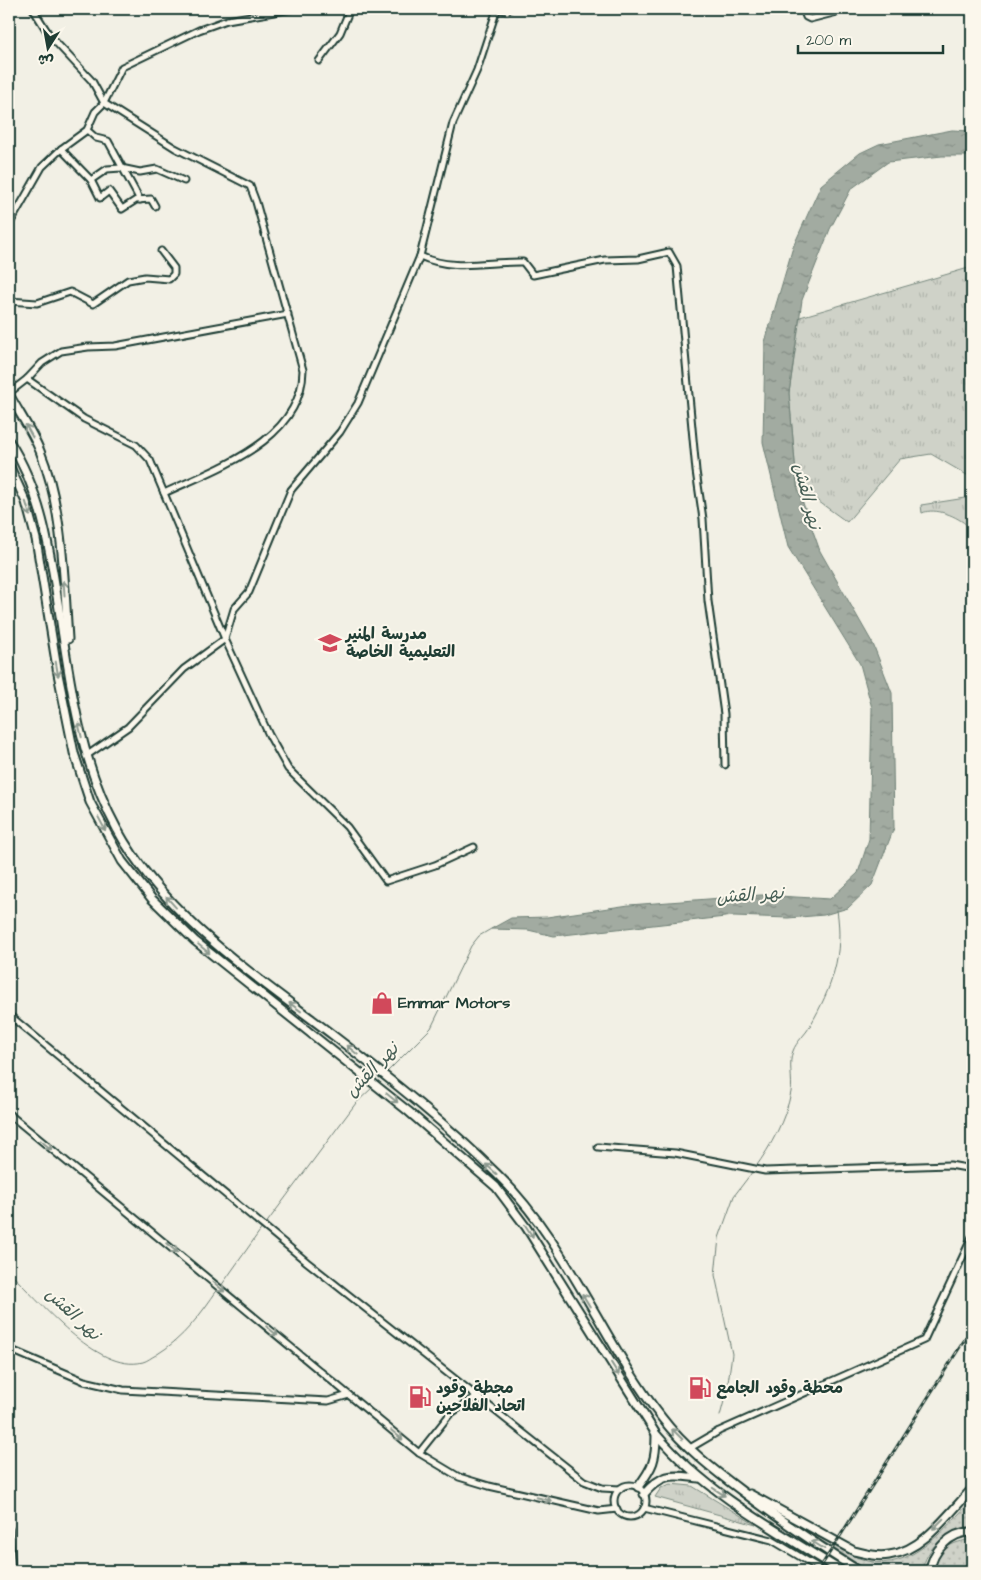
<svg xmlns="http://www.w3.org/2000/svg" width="981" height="1580" font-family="'Architects Daughter','Playpen Sans Arabic',sans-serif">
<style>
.grass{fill:url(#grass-tufts);stroke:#77887e}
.garden{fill:url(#garden-dots);stroke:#77887e}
.water{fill:url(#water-ripples);stroke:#6e7f75}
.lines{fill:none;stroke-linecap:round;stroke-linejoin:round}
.stream{stroke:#6e7f75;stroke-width:1}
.minor-casing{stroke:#1f3d34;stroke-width:9}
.highway-casing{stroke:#1f3d34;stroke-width:11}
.minor{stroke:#fbf7ec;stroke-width:5}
.highway{stroke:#fbf7ec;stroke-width:7}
.rail-casing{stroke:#1f3d34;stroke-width:3}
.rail{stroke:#fbf7ec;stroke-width:1;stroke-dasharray:4;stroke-linecap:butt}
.oneway{stroke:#8d9a90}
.labels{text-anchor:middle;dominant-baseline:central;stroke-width:4;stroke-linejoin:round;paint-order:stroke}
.poi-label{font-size:16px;font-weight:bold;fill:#1f3d34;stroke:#fbf7ec;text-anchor:start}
.water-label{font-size:18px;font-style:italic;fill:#465e55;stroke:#fbf7ec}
</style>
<defs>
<pattern id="grass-tufts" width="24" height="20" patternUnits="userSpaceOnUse" patternTransform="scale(1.25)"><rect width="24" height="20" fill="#cfd2c8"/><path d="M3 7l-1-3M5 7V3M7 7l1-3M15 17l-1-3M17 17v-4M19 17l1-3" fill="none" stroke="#b1b5ac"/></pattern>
<pattern id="garden-dots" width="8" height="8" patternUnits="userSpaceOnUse" patternTransform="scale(1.25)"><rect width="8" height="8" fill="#cfd2c8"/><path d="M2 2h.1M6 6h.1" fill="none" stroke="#b1b5ac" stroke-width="1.8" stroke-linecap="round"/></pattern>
<pattern id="water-ripples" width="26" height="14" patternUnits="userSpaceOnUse" patternTransform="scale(1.25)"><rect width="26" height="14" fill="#a2aba1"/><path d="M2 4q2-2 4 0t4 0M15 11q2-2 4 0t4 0" fill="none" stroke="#838c84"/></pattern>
</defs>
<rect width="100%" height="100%" fill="#f2f0e5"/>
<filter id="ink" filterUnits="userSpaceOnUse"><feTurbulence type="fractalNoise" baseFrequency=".02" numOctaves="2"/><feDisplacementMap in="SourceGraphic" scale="10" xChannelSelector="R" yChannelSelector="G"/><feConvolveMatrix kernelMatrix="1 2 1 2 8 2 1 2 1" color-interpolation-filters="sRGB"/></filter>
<g filter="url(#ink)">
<g class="grass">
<path d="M972 267V478L931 454 900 459 847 522 797 486 789 393 800 317Z"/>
<path d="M972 497V526H968C957 516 936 507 922 513L921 505Z"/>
<path d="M670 1484 692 1486 756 1525 655 1497 661 1488Z"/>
</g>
<g class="garden">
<path d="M972 1500V1530C948 1527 926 1548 922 1571H869L796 1524C819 1536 843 1554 868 1561 911 1572 946 1527 972 1500Z"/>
<path d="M972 1539V1571H933C934 1549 953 1542 972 1539Z"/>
</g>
<path class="water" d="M952 130 972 131V156H942L888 162 851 189 830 229 802 300 789 393 797 486 820 551 873 644 892 693 894 828 872 885 848 908 824 915 788 918 734 916 554 936 528 930 491 929 511 918 547 917 629 905 761 895 830 899 858 873 869 839 872 708 860 664 788 547 763 442 765 342 793 247 821 185 860 153 879 144Z"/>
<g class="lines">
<g class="stream">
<path d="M386 1073 431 1028 471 946 479 936 491 929"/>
<path d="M755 1168C771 1146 786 1119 791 1092 793 1080 788 1063 793 1051 796 1042 806 1034 810 1026 832 987 844 955 837 910"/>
<path d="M265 1225 356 1103 373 1087"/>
<path d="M9 1272C39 1300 97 1374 143 1362 147 1361 152 1357 156 1355 184 1338 200 1315 218 1289"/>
<path d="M221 1286 262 1228"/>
<path d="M720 1416 727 1390 732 1354 715 1275 719 1238 734 1196 753 1171"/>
</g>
<defs>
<g id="minor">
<path d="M33 9 50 36 92 81 104 103 175 148 250 186 256 202 303 370C302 441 217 468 164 493L225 639 269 735 288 769 347 827 386 881 435 865 474 847"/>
<path d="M497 9 507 11 509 9"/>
<path d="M803 9 806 17 810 19 849 9"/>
<path d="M319 61 340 33 350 9"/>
<path d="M87 130 96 138 108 141 140 200"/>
<path d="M61 149 91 180 100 198 109 191 122 209 136 200 151 199 155 206"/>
<path d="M91 180 107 169 121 168 140 172 157 169 184 181"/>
<path d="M9 225 42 167 61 149 87 130 95 112 104 103 122 67 199 30 227 20 292 9"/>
<path d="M420 256C454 272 488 261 523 262L533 275 605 260 638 259 669 252 677 266 696 471 703 519 708 601 724 714 725 765"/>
<path d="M9 301 37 303 70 292 93 304 128 280 145 277 169 279 174 274V268L161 251"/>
<path d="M27 379 84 419 136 445 150 460 164 493"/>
<path d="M9 393 27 379 42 363 61 351 88 347 115 346 288 314"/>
<path d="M86 756 128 727 184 669 225 639 234 609 249 592 291 490 340 432 358 403 420 256 453 123 477 70 497 9"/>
<path d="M9 1015 307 1262 584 1481 602 1488 620 1489"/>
<path d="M9 1114 419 1453 459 1477 489 1486 599 1511 617 1509"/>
<path d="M598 1147 675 1153 765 1171 950 1165 972 1169"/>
<path d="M9 1349 84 1381 123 1390 328 1401 349 1395"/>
<path d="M690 1448 719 1431 924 1340 972 1237"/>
<path d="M419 1453 450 1414 477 1396"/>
<circle cx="630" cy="1501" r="16"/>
<path d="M644 1508 772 1540 824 1571"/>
<path d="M9 1529 12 1571"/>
</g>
<g id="highway">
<path d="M9 394C19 413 32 431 40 451 63 507 64 579 68 639"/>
<path d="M9 441C42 492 50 551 59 609 70 685 80 761 117 829 164 916 257 977 334 1036 390 1079 447 1124 497 1174 568 1243 602 1341 662 1418 684 1447 715 1471 743 1492 781 1521 819 1546 859 1571"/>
<path d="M9 465 26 502 36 539 58 674 74 753 90 802 122 861 152 899 195 941 408 1111 496 1187 526 1227 656 1434C706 1493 777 1531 842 1571"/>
<path d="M638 1487C653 1467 656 1460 656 1435"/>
<path d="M644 1494C663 1472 672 1475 699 1478"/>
<path d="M750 1494 854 1551C866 1554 877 1557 889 1555 923 1551 949 1513 972 1489"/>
<path d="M930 1571C932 1551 951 1531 972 1532"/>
</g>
</defs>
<use href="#minor" class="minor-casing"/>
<use href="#highway" class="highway-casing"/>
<use href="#minor" class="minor"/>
<use href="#highway" class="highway"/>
<defs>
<path id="rail" d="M818 1571 972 1328"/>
</defs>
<use href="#rail" class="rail-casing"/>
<use href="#rail" class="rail"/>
</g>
<defs><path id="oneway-shaft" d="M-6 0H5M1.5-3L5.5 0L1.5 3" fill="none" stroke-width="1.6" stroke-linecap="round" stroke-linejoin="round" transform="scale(1.25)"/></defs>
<g class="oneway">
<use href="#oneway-shaft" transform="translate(29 431) rotate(-119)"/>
<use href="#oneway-shaft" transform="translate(28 509) rotate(73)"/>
<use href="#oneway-shaft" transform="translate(64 588) rotate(-94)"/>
<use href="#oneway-shaft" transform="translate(57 669) rotate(80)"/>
<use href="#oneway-shaft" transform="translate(80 730) rotate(-103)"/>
<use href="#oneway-shaft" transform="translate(102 824) rotate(62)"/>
<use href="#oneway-shaft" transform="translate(171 902) rotate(-132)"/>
<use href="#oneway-shaft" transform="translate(204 949) rotate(39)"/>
<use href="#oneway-shaft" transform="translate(295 1007) rotate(-144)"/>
<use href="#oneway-shaft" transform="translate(352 1050) rotate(-141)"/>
<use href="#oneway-shaft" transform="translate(392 1098) rotate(39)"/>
<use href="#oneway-shaft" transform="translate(46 1145) rotate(39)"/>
<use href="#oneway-shaft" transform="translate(491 1169) rotate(-138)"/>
<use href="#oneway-shaft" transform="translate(529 1231) rotate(57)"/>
<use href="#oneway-shaft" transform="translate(172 1248) rotate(39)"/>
<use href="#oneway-shaft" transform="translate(219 1287) rotate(41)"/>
<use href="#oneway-shaft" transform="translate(586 1300) rotate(-121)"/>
<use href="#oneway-shaft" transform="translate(272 1331) rotate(39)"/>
<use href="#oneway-shaft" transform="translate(615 1369) rotate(58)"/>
<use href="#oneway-shaft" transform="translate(677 1434) rotate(-135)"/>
<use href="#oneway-shaft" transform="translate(397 1435) rotate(40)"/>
<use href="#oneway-shaft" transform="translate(719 1492) rotate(33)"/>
<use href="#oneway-shaft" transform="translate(544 1499) rotate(13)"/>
<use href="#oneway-shaft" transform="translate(938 1524) rotate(135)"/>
<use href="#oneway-shaft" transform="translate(818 1545) rotate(-148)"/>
</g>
</g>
<defs>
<symbol id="school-bare" viewBox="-9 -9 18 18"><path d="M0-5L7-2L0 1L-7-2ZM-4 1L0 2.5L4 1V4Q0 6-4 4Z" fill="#d1495b" stroke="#fbf7ec" stroke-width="2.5" paint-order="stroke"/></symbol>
<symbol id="shop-bare" viewBox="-9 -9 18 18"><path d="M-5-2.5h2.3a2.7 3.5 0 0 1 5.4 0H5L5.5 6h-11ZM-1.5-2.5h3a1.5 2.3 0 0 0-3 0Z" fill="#d1495b" stroke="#fbf7ec" stroke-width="2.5" paint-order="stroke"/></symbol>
<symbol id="fuel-bare" viewBox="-9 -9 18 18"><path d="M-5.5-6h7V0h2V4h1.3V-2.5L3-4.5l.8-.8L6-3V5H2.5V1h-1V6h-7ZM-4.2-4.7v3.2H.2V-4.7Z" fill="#d1495b" stroke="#fbf7ec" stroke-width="2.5" paint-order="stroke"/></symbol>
</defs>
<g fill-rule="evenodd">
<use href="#school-bare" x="314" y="627" width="32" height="32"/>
<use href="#shop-bare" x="366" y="987" width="32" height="32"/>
<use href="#fuel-bare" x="684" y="1372" width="32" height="32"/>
<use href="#fuel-bare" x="404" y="1381" width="32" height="32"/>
</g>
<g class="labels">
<g class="poi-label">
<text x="346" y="634">مدرسة المنير<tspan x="346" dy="18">التعليمية الخاصة</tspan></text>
<text x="398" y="1003">Emmar Motors</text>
<text x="436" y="1388">مجطة وقود<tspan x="436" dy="18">اتحاد الفلاحين</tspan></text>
<text x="716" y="1388">محطة وقود الجامع</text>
</g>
<g class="water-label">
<text transform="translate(807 496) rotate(76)">نهر القش</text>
<text transform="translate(750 895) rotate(-4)">نهر القش</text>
<text transform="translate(372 1070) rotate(-46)">نهر القش</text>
<text transform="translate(73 1314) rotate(43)">نهر القش</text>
</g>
</g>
<rect width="981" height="1580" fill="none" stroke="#fbf7ec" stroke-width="30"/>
<rect x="15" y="15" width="951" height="1550" fill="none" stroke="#1f3d34" stroke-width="2" filter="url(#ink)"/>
<g transform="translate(48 48) rotate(191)" stroke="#fbf7ec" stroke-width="4" paint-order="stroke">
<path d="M0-4L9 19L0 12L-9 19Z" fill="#1f3d34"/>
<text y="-8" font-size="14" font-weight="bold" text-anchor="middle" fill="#1f3d34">ش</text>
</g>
<path d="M798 45v8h145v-8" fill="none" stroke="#1f3d34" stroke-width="2.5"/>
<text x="806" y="45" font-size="15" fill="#1f3d34" stroke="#fbf7ec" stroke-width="4" paint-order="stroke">200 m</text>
</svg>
